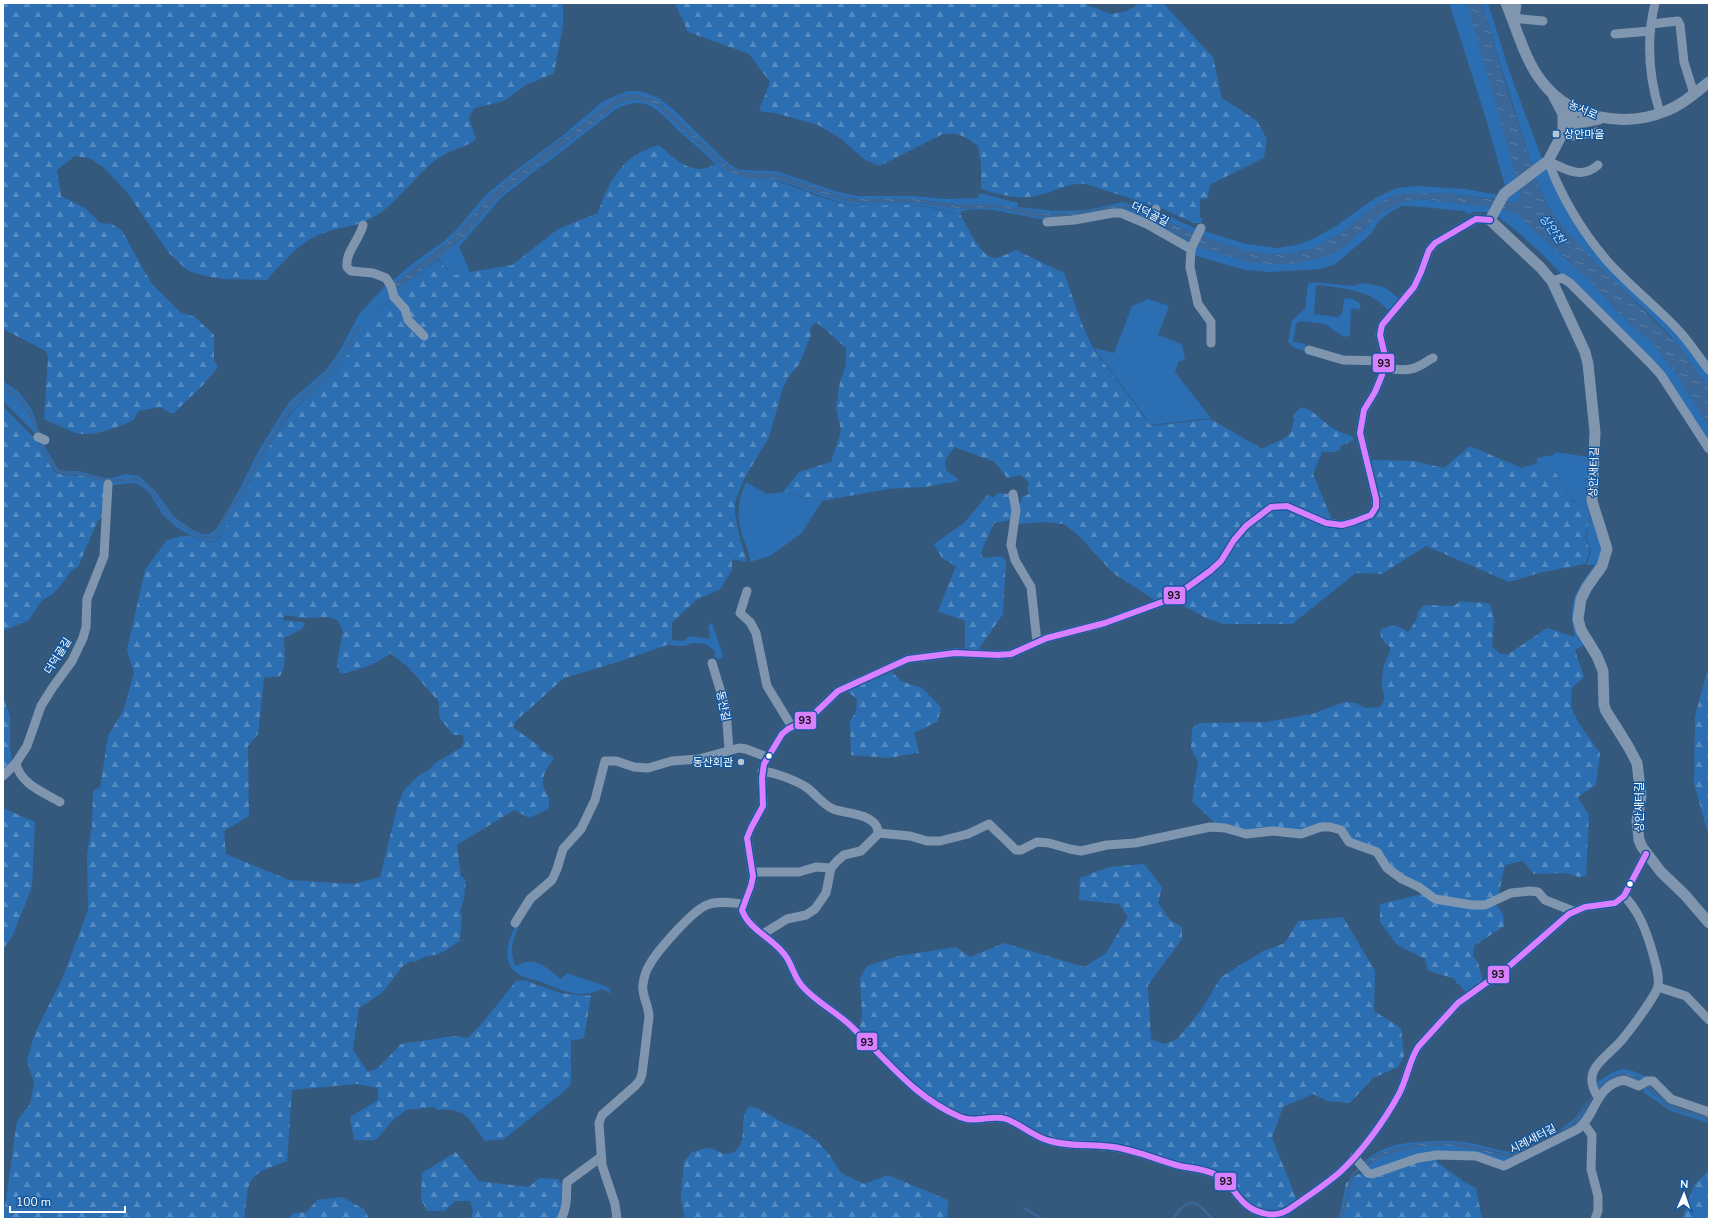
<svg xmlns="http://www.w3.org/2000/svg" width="1712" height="1222" font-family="'Nunito Sans','Noto Sans KR',sans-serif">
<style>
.grass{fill:#2b6eb2}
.forest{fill:url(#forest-firs);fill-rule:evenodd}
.water{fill:url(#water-ripples)}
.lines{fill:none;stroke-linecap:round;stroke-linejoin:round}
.stream{stroke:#3a6797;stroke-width:2.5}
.minor{stroke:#8096af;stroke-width:9}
.tertiary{stroke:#8096af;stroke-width:11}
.bus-1-casing{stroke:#16579c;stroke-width:9}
.bus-1{stroke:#d880ff;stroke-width:6}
.poi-dot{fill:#b8c5d2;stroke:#16579c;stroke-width:1.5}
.bus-dot{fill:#fff;stroke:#16579c;stroke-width:1.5}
.labels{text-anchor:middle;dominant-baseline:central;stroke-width:3;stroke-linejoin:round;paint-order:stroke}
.street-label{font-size:11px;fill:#fff;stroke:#16579c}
.poi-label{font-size:11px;fill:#fff;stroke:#16579c;text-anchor:start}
.water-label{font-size:12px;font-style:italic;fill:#b9d9f9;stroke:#16579c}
.line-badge{stroke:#16579c;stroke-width:1.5}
.pale-badge-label{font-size:11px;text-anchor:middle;font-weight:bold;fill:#111}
</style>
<defs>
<pattern id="forest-firs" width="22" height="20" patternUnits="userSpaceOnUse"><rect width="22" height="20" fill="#2b6eb2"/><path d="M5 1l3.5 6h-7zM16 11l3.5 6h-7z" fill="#558bc1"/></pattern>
<pattern id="water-ripples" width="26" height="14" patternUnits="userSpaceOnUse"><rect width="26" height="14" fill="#3a6797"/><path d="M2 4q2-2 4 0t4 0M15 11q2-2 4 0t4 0" fill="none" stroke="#587ea7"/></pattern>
</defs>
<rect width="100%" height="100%" fill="#35587d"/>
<g class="grass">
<path d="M1449 3H1467L1470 11 1521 194 1517 203 1493 199 1443 193 1394 195 1376 205 1342 232 1312 249 1287 254 1271 255 1243 250 1192 233 1157 215 1130 206H1114L1072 213 1047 214 991 204H955L912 199H858L841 196 780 175 742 172 732 169 726 165 659 102C644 95 631 92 616 99L521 170 495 192 451 240 393 285 391 282 413 263 443 242 458 228 477 205 488 193 520 167 560 138 602 102 627 91H638L647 93 660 99 674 110 728 163 735 168 744 170 776 171 838 192 857 196H914L945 199 978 198 980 193 1018 203V207L1055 211 1087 210 1123 202 1152 212 1162 213 1197 229 1246 244 1277 248 1296 245 1313 239 1336 226 1375 198 1397 188 1416 186 1466 189 1508 197 1486 119Z"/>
<path d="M1482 3H1488L1511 76 1541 156 1562 200 1574 221 1675 331 1709 374V389C1699 374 1689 359 1678 345 1642 302 1596 269 1561 225 1538 198 1532 163 1521 131 1508 88 1494 46 1482 3Z"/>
<path d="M630 99 647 101 655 104 726 169 742 177 774 179 785 181 832 197 852 202 920 203 958 209 995 207 1043 218 1117 209H1128L1145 215 1154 219 1179 237 1248 262 1340 250 1387 209 1405 201 1417 199 1441 201 1489 207 1515 212 1587 278 1625 319 1652 342 1679 377 1709 427V446L1675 393 1540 252 1513 228 1498 217 1486 212H1474L1469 214 1462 211 1412 206H1402L1392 211 1379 221 1371 234 1334 265 1320 269 1270 272 1245 270 1193 255 1133 214 1045 220 994 210 973 209 962 211 960 214C943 210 925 205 907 205 887 205 866 208 846 204 822 199 801 186 777 181 763 179 747 182 735 177 721 172 712 160 702 151 694 144 686 138 679 131 658 110 645 93 615 110L552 159 536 170 501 198 459 247 470 272 453 275 438 259 394 295V291L463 238 494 201 517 181 618 104Z"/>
<path d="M1313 282 1352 286 1364 283 1384 287 1399 298 1391 308 1387 309C1370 290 1342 288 1319 285L1316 286 1314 314 1337 317 1342 314 1344 299C1350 296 1357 301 1361 305L1359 310 1353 308 1351 310 1350 334 1349 336 1344 337 1325 324 1300 321 1296 324 1293 342 1306 344 1304 351 1293 347 1288 342 1292 320 1305 309 1308 284Z"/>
<path d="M387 284 392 297 369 321 339 368 291 412 268 449 246 493 221 535 216 541 206 542 198 539 177 528 163 515 149 492 138 484 130 483 110 486 84 476 62 474 56 472 44 457 37 435 3 401V381L19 392 32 410 45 447 58 469 62 471H78L105 478H113L125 474 139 476 156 492 174 517 193 530 202 534H209L216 529 238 492 259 450 289 402 326 370 340 350 360 313Z"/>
<path d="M1148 299 1169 306 1158 335 1182 344 1185 360 1179 361 1175 372 1211 418 1151 425 1094 348 1114 353 1132 306Z"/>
<path d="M1555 452 1589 457 1586 493 1589 510 1572 500 1556 473 1547 472 1537 463V458L1554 455Z"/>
<path d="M746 482 767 494 782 492 822 501 802 533 770 556 750 562C750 553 746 546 743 538 736 518 737 500 746 482Z"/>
<path d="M1590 516 1599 532 1603 544 1601 560 1584 585 1581 639 1575 637C1567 603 1575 591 1595 565H1586L1591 551 1586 537Z"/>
<path d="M712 623 723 655 722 658 718 659 715 657V651L706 644 693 643 683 646 668 645 672 640 683 641 690 636 709 639 710 634 708 626Z"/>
<path d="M532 900 534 903C522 918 504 947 516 966 535 955 546 967 561 979L567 973 608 987 612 994 602 989C598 990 595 993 591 993 574 997 556 988 541 982 534 979 526 979 520 975 491 959 519 918 532 900Z"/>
<path d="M1623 1069 1633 1071 1647 1077 1643 1080 1631 1074 1604 1083 1598 1089 1596 1083 1613 1072Z"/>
<path d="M1645 1087 1671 1108 1709 1120V1123L1671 1111 1643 1092Z"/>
<path d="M1591 1095 1577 1118 1570 1126 1517 1153 1505 1154 1464 1144 1439 1143 1396 1148 1379 1154 1365 1164 1363 1162C1372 1155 1382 1149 1393 1146 1406 1141 1450 1140 1464 1142 1481 1144 1498 1152 1516 1152L1558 1132 1575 1118Z"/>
<path d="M1592 1098 1584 1118 1579 1125 1526 1153 1505 1161 1496 1162 1475 1154 1436 1153 1412 1158 1374 1171H1370L1367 1166C1390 1147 1434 1143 1463 1147 1480 1150 1497 1158 1514 1156 1524 1155 1568 1131 1576 1124 1583 1117 1587 1107 1592 1098Z"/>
</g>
<g class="forest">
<path d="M3 3H563V26L554 73 526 85 504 101 474 108 469 118 476 139C468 146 461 147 451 151 446 153 441 157 436 160 413 177 397 204 372 218 358 226 341 227 326 232 302 239 283 262 267 280L223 279 200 275 187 270 168 252 126 191 103 167 89 158 75 156 57 170 61 196 85 208 100 223 112 224 122 231 152 284 180 312 195 317 214 335V360L218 367 202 386 173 414 160 407 138 411 134 420C117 427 91 439 73 432 63 428 53 423 44 419L48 358 46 351 3 329Z"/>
<path d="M675 3H1083L1111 14 1127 11 1140 3H1163L1213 57 1222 98 1257 121 1267 139 1264 158 1211 184 1207 199H1200V217L1203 219 1201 223H1194L1163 209 1086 184C1068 182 1052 193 1035 196 1016 200 999 194 981 189V164L978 146C966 136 958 133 943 134L879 166 864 159 840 138 818 125 775 113 759 111 770 82 749 54 688 32Z"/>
<path d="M659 145C674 159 695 178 715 164 741 187 751 175 778 182 802 188 824 201 848 205 868 208 888 204 909 205 926 206 943 211 960 214 966 224 982 259 995 258 1002 257 1010 252 1016 250L1064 273 1082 324 1093 348 1151 426 1211 419 1262 449C1283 437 1293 442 1294 414L1301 407C1314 410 1316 416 1326 423 1333 429 1343 434 1352 436L1354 440 1340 446 1341 449 1334 452H1322L1313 474 1332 520 1331 527C1343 525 1361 524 1371 519 1389 511 1374 474 1371 460L1414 461 1444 468 1470 446 1522 468 1537 463 1547 472 1556 473 1572 501 1589 510 1590 515 1585 537 1590 551 1585 564 1543 572 1509 582 1426 546 1382 574 1356 573 1292 624H1223L1206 618 1173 600 1156 601 1113 573 1079 536 1064 524 1041 522 1017 524 1018 510 1022 497 1029 494 1027 488 1029 483C1019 471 1019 477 1007 478L995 462 954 447 945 461 946 470 958 479V481L925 487 887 489 822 501 783 492 799 472 831 462 841 431 836 407 840 382 846 364V348L819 324 815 323 810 328 811 335 800 363 789 376 783 388 769 437 744 479 735 502V514L739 535 747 561 744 562 734 559 732 561V570L720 589 696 600 672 623V640L667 645 618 662 564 678 516 721 513 727 539 746V749L554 757C550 765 541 775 543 784 545 796 552 794 548 809L529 818 514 810 457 845 461 876 466 880 464 898 460 912 462 915 460 941 439 954 424 957 415 962 411 961 403 966 382 993 359 1008 353 1050 368 1072 378 1068 401 1044 453 1036 468 1038 484 1021 516 981 524 980 560 993 591 996 584 1038 571 1041V1083L567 1089 504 1139 485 1141C470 1120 466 1107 437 1110L434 1107 406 1110 392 1121 378 1138 374 1140H354L350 1117 378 1100V1088L357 1084 292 1090 287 1161C244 1177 250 1176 244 1219H3L17 1121 30 1104 34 1083 27 1060 35 1033 62 979 88 910 87 853 92 827 93 790 100 788 108 736 124 709 134 673 127 650 145 570 167 540C173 539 183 535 189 536 199 538 208 547 219 539L246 493 268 449 292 412 339 368 369 321 400 290 438 260 453 275 512 265 558 229 598 213C610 178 622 156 659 145ZM285 615 303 618 330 617 338 621 343 632 337 663V667L341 674C357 670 377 665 390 653L408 667 439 702V717L453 735H463L464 741 462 747 435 763 429 770 418 776 404 790 398 804 380 877 354 884 289 880 226 854 224 831 249 816 248 746 258 734 264 678 280 676C287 666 284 650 284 638L302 629 305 624 303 622 283 620Z"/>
<path d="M3 406 29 433 38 440 44 457 55 472 62 475 84 476 96 480 105 485 104 517 98 520 78 567 71 571 61 585 53 594 41 601 29 620 6 630H3Z"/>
<path d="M997 493 1009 494 1011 496 1013 520 994 523 981 552 983 558 1002 556 1006 561 1003 614 978 650 965 649V621L938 611 956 566 942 558 934 544 965 522 988 494 993 498Z"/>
<path d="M1460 601C1471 604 1480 601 1490 604L1494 619 1492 646 1499 653 1507 655 1547 628 1581 639 1584 645 1575 650 1584 677 1572 688 1571 707 1578 722 1600 753 1596 785 1578 797 1589 815 1586 876 1579 877 1566 873 1534 874 1523 861 1505 865 1498 897 1490 902 1438 899 1354 843 1343 829 1305 832H1254L1215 825V823L1192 801 1198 762 1191 748 1192 728 1200 723 1265 722 1312 714 1344 702 1356 703 1365 708 1380 707C1389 697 1381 694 1382 680 1383 675 1383 669 1384 665 1387 658 1390 654 1390 647 1383 641 1379 638 1381 629 1394 625 1397 624 1408 632L1417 619V613L1424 605 1454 606Z"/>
<path d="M1709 665V837L1694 784 1695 716Z"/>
<path d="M892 672 901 681 922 688 941 707 938 721 914 733 919 753 888 758 851 755 850 721 856 712 857 699 847 691Z"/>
<path d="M3 697 10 716V749L12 760 3 771Z"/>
<path d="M3 808 35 822 32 887 12 937 3 949Z"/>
<path d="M1144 864 1162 887 1158 903 1170 920 1182 927V939L1148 985 1151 1039 1164 1044 1177 1039 1201 1010 1221 977 1263 951 1285 943 1298 921 1343 917 1375 971 1374 1011 1401 1028 1404 1056 1398 1067 1373 1078 1350 1103 1327 1101 1313 1094 1283 1107 1272 1138 1297 1200 1279 1210 1264 1209 1251 1204 1223 1175 1043 1135 1023 1124 963 1114 926 1094 859 1030 862 1016 860 978 867 966 898 956 956 947 970 957 1004 943 1084 967 1106 953 1128 917 1119 904 1079 900 1080 878 1109 867Z"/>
<path d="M1423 894 1426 897 1495 903 1503 914 1504 926 1474 946 1473 956 1478 962 1483 982 1466 992 1453 978 1428 971 1425 959 1397 945 1380 922V904Z"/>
<path d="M749 1107 757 1108 782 1122 802 1131 817 1141 829 1154 841 1173 864 1184 888 1175 948 1200 947 1219H685L681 1199 684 1161 692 1152C697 1152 701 1148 707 1148 715 1148 719 1153 726 1154 753 1152 736 1118 749 1107Z"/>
<path d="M456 1152 479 1181 529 1187 539 1178 558 1179 564 1187 559 1219H471L473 1211 470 1201H456L444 1211H427L421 1199 422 1173Z"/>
<path d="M1436 1157 1437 1162 1464 1182 1476 1188 1482 1219H1339L1346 1183 1358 1174H1366Z"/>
<path d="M1709 1168V1219H1682L1694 1185 1706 1173Z"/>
<path d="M342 1197 364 1209 369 1219H287L294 1213 307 1212 317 1200Z"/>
</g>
<g class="water">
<path d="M1467 3H1482L1506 86 1538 185 1547 206 1560 225 1677 344 1695 368 1709 389V427L1679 377 1652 342 1625 319 1587 278 1514 212 1503 209 1441 201 1417 199 1405 201 1387 209 1340 250 1326 257 1291 264H1269L1248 262 1205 249 1179 237 1154 219 1128 209H1117L1055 218H1043L995 207 958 209 920 203 852 202 832 197 785 181 774 179 742 177 726 169 655 104 636 99 624 101 618 104 517 181 494 201 463 238 394 291 393 285 451 240 495 191 533 161 561 141 606 105C625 92 638 91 659 102L726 165 732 169 742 172 765 173 780 175 841 196 858 199H912L955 204H991L1047 214 1072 213 1114 206H1130L1157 215 1192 233 1243 250 1271 255 1287 254 1312 249 1342 232 1376 205 1394 195 1405 193H1443L1517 203 1521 194Z"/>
<path d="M1623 1073C1647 1075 1656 1097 1676 1106 1686 1111 1698 1112 1709 1117V1120L1671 1108 1640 1082 1626 1076C1618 1081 1607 1084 1599 1090 1589 1099 1585 1113 1577 1123 1570 1130 1528 1151 1518 1155 1504 1160 1486 1152 1473 1149 1434 1140 1382 1148 1352 1176 1369 1146 1433 1139 1464 1144 1481 1146 1500 1158 1517 1153 1527 1151 1566 1130 1573 1123 1589 1106 1597 1077 1623 1073Z"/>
</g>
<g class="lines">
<g class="stream">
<path d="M3 387C22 398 32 414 39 435"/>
<path d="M41 441 47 456 57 471 78 474 112 481 136 479 149 488 172 520 199 536 206 538H211L216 535 229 510 242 493 264 450 288 412 295 403 325 376 338 362 359 327"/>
<path d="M1024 1208 1042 1219"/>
<path d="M1173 1219C1178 1210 1189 1197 1200 1206 1205 1210 1208 1215 1213 1219"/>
<path d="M1338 1219C1350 1207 1345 1187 1354 1173"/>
</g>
<g class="minor">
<path d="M1517 3 1516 12 1512 18 1543 21"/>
<path d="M1655 3C1646 40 1649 78 1660 113"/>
<path d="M1651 24 1678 21 1680 25 1684 62 1694 94"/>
<path d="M1615 34 1650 31"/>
<path d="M1562 133 1573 136 1597 132"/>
<path d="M1548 161C1562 198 1583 233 1609 263 1631 287 1657 307 1679 331 1690 343 1699 357 1709 370"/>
<path d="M1548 161C1565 169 1581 180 1598 165"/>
<path d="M1490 220 1476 219 1435 243 1429 250 1421 272 1414 287 1382 325 1380 335 1385 356 1382 375 1375 392 1364 410 1360 433 1376 499V507L1371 515 1353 522 1342 525 1326 523 1287 506 1271 507 1246 526 1234 540 1221 561 1210 571 1185 589 1165 601 1105 623 1047 638 1011 654 998 655 955 653 908 659 838 691 810 718 788 729 782 734 764 764 762 778 763 806 751 828 747 838 753 876 751 886 742 910C749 931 776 939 787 958 793 968 795 979 803 987 817 1003 839 1013 854 1029 889 1062 914 1097 960 1117 976 1124 991 1114 1006 1119 1021 1124 1033 1137 1050 1141 1071 1147 1092 1144 1113 1147 1136 1150 1157 1160 1180 1166 1190 1168 1202 1169 1212 1173 1235 1181 1236 1207 1263 1213 1272 1216 1279 1215 1288 1210 1305 1198 1324 1186 1340 1172 1361 1153 1385 1120 1399 1094 1407 1079 1409 1061 1418 1047L1458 1003 1507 968 1569 914 1585 907 1615 903 1624 896 1646 854"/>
<path d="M1047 222 1074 220 1113 213H1121L1147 224 1191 249"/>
<path d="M1147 224 1156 209"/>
<path d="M363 225C360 239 345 252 347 267L351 271 373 273 386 278 391 286 394 297 405 309 408 320 424 336"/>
<path d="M1201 228 1191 249 1190 267 1198 304 1211 322V343"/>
<path d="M1552 281 1562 278 1570 283 1650 363 1661 375 1709 449"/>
<path d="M1309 350 1343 360 1385 361"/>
<path d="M1384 367C1395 370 1408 372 1419 366 1424 364 1428 360 1433 358"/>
<path d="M38 437 45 440"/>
<path d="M1013 494 1016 510 1011 545 1015 560 1031 587 1037 642"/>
<path d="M747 591 740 613 750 622 756 633 767 686 792 727"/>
<path d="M712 663 726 709 729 750"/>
<path d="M16 763C20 784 43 792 60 802"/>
<path d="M762 771C776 773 795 780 806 787 816 794 822 804 833 809 846 814 874 813 878 830L877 835 861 851 844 855 837 861 831 868 826 893 815 909 806 915 787 919 763 934"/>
<path d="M3 776 16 763 27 746 41 706 53 687 72 661 83 638 86 627 87 599 104 556 108 484"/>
<path d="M878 833 910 836 927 841H940L968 834 989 824 1016 850H1021L1037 842 1049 843 1070 849 1081 851 1107 845 1135 843 1210 827 1225 828 1246 834 1273 831 1301 834 1321 827H1330L1341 830 1349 842 1377 852 1387 868 1402 879 1419 887 1435 899 1472 905H1485L1511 893 1530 891 1538 892 1545 900 1573 911"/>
<path d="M753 872H799L816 867 831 868"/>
<path d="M515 923 530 899 552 880 557 869 563 849 581 829 595 800 605 761H616L634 767 648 768 672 761 699 759 739 748 746 749 767 757"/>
<path d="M1658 987 1686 996 1709 1020"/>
<path d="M1598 1097C1580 1070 1605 1059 1620 1042 1628 1033 1656 996 1658 986 1660 974 1654 959 1651 947 1645 928 1638 910 1624 896"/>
<path d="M1584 1124 1592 1135 1591 1169 1598 1196V1211L1595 1219"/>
<path d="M1354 1157 1368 1173 1372 1174 1418 1158 1437 1155 1476 1156 1504 1166 1578 1129C1596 1116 1595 1085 1624 1080L1639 1086 1647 1081H1653L1671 1099 1709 1112"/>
<path d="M561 1219C568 1206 566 1196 567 1182L601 1157"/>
<path d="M617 1219 615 1204 602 1165 599 1123 602 1115 635 1086 640 1080 642 1074 649 1017C649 1005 641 995 643 984 644 977 646 970 650 964 658 950 693 910 707 905 718 900 733 903 744 904"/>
</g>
<g class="tertiary">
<path d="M1506 3C1517 29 1525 61 1543 83 1571 119 1625 128 1666 111 1682 105 1695 93 1709 82"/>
<path d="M1553 95 1563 114V131"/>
<path d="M1576 108 1548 161 1504 194 1490 220 1540 267 1552 281 1585 352 1588 364 1595 432 1592 501 1607 549 1602 566 1587 587 1581 599 1578 619 1581 630 1597 656 1603 671 1604 705 1606 711 1628 746 1637 763 1641 796 1637 821 1639 840 1642 847 1661 872 1685 895 1709 923"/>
<path d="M1565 130 1574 124 1599 119"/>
</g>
<defs>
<path id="bus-1" d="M1490 220 1476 219 1435 243 1429 250 1421 272 1414 287 1382 325 1380 335 1385 356 1382 375 1375 392 1364 410 1360 433 1376 499V507L1371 515 1353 522 1342 525 1326 523 1287 506 1271 507 1246 526 1234 540 1221 561 1210 571 1185 589 1165 601 1105 623 1047 638 1011 654 998 655 955 653 908 659 838 691 810 718 788 729 782 734 764 764 762 778 763 806 751 828 747 838 753 876 751 886 742 910C749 931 776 939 787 958 793 968 795 979 803 987 817 1003 839 1013 854 1029 889 1062 914 1097 960 1117 976 1124 991 1114 1006 1119 1021 1124 1033 1137 1050 1141 1071 1147 1092 1144 1113 1147 1136 1150 1157 1160 1180 1166 1190 1168 1202 1169 1212 1173 1235 1181 1236 1207 1263 1213 1272 1216 1279 1215 1288 1210 1305 1198 1324 1186 1340 1172 1361 1153 1385 1120 1399 1094 1407 1079 1409 1061 1418 1047L1458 1003 1507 968 1569 914 1585 907 1615 903 1624 896 1646 854"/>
</defs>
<use href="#bus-1" class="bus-1-casing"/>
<use href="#bus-1" class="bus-1"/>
</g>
<g class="poi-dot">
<rect x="1552" y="130" width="8" height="8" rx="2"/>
<circle cx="741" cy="762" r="4"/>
</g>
<g class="bus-dot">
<circle cx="769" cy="756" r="3.5"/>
<circle cx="1630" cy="884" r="3.5"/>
</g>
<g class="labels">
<g class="street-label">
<text transform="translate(1583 110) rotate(24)">농서로</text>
<text transform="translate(1150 214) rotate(26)">더덕골길</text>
<text transform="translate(1594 472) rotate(-88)">상안새터길</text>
<text transform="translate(58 656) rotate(-58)">더덕골길</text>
<text transform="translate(723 706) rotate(78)">동산길</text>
<text transform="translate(1639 807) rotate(-90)">상안새터길</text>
<text transform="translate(1533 1139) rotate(-27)">시례새터길</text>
</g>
<g class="poi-label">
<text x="1564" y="134">상안마을</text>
<text x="733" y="762" text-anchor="end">동산회관</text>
</g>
<g class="water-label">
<text transform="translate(1552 229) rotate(54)">상안천</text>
</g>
</g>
<g class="line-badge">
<rect x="1372" y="353" width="23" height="20" rx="4" fill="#d880ff"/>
<rect x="1163" y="586" width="23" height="19" rx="4" fill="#d880ff"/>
<rect x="794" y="711" width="23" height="19" rx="4" fill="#d880ff"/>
<rect x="1487" y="965" width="23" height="19" rx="4" fill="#d880ff"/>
<rect x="856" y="1032" width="22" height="19" rx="4" fill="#d880ff"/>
<rect x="1214" y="1172" width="23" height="19" rx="4" fill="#d880ff"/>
</g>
<g class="pale-badge-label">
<text x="1384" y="367">93</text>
<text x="1174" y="599">93</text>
<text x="805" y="724">93</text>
<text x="1498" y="978">93</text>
<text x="867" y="1046">93</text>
<text x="1226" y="1185">93</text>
</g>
<rect width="1712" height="1222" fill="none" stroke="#ffffff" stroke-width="8"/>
<g transform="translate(1684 1194) rotate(2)" stroke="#16579c" stroke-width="3" paint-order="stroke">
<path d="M0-3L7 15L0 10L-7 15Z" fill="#ffffff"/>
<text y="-6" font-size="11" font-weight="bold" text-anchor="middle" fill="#ffffff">N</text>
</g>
<path d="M10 1206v6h115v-6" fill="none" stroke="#ffffff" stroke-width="2"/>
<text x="16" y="1206" font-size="12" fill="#ffffff" stroke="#16579c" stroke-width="3" paint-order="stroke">100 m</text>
</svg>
